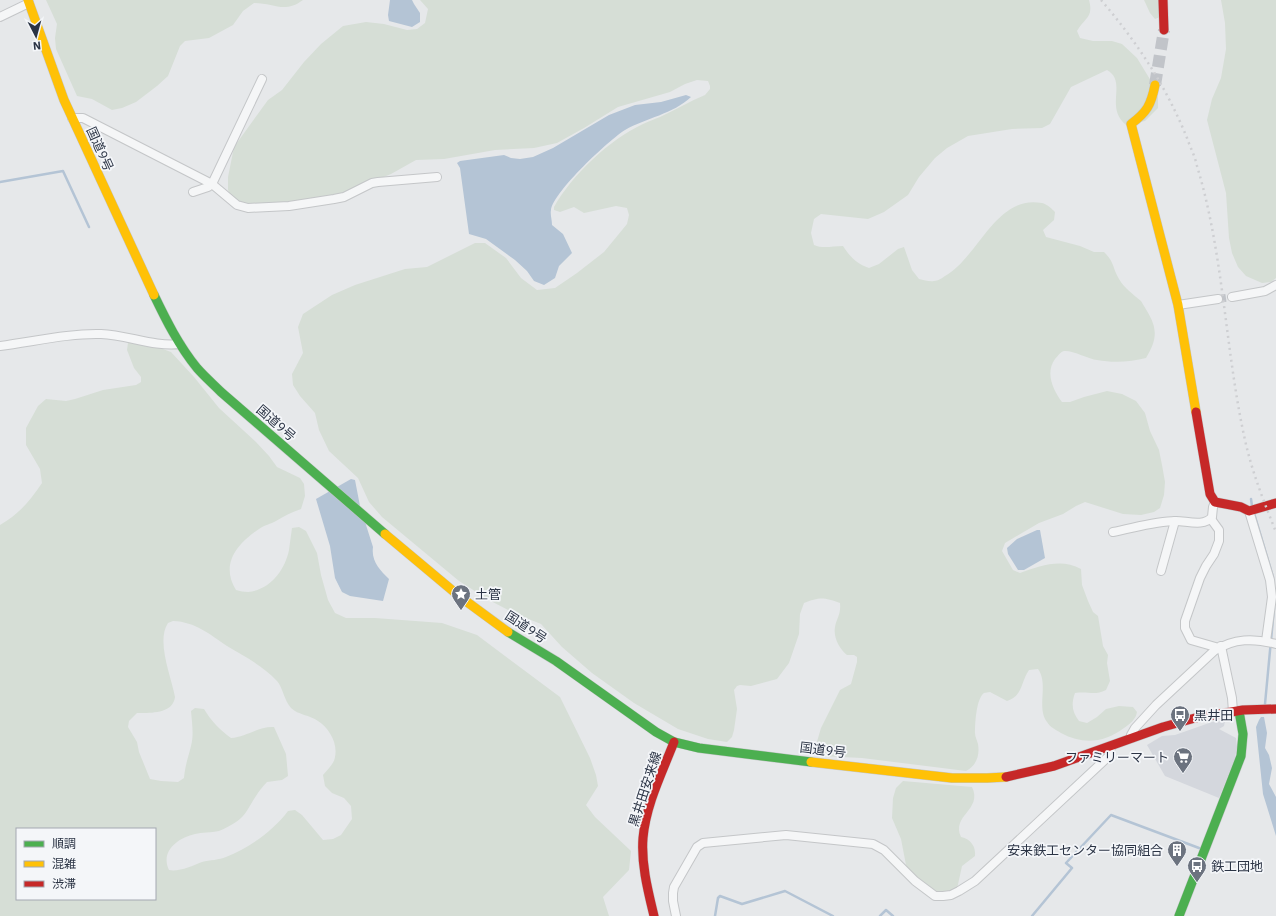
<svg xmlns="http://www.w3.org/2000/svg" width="1276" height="916" font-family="'IBM Plex Sans','Noto Sans JP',sans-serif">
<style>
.built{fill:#d4d7dd}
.green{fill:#d6ded6;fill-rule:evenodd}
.water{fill:#b4c4d5}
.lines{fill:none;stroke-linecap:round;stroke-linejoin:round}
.stream{stroke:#b4c4d5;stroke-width:2.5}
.street-tunnel{stroke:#c1c4c9;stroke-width:8;stroke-dasharray:8 4;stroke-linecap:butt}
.secondary-tunnel{stroke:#c1c4c9;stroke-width:12;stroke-dasharray:12 6;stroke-linecap:butt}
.street-casing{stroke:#c4c6c8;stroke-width:10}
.fast-casing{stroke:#c4c6c8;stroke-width:10}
.slow-casing{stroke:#c4c6c8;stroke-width:10}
.jam-casing{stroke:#c4c6c8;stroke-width:10}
.street{stroke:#f5f6f7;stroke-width:8}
.fast{stroke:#4caf50;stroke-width:9}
.slow{stroke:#ffc107;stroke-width:9}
.jam{stroke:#c62828;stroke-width:9}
.rail{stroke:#cecfd2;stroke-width:2.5;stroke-dasharray:2 4;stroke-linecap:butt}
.labels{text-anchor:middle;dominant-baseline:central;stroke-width:3.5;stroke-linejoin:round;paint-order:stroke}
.street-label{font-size:13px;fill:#2b3445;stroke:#f4f6f9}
.poi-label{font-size:13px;fill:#2b3445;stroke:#f4f6f9;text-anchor:start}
</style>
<rect width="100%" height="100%" fill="#e6e8ea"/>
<path class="built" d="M1222 721H1225L1224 726 1219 729 1236 738 1237 747 1235 758 1219 798 1165 776 1147 745 1162 736 1175 735 1212 722Z"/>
<g class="green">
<path d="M46 0H303C284 14 275 3 254 3L243 11 233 25 209 38 185 41 180 46 168 76 157 86 136 102 122 108 112 110 92 99 77 96 56 49 55 38 57 24Z"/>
<path d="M420 0H1089C1094 18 1084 18 1077 31L1080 38 1093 41H1112L1122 44 1137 58 1151 81 1158 97V108L1145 121 1126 125C1104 107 1128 82 1107 70L1071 87 1050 124 1042 128 1012 129 968 136 947 148 935 158 919 177 908 195 884 212 868 219 821 214 814 219 811 233 814 245C823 249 832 246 843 246 850 257 857 264 869 268L879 264 898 249 904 247 912 270 919 279C924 280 930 282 934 281 938 281 942 278 945 276 978 258 996 194 1042 203 1047 204 1052 209 1055 212L1054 220 1043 230 1046 237 1080 246 1094 252H1104C1115 263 1112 267 1119 279 1124 288 1133 294 1141 301 1143 304 1145 308 1147 311 1158 329 1157 340 1146 358 1131 362 1113 363 1097 360 1089 359 1072 350 1064 351 1060 352 1058 356 1055 359 1045 373 1053 390 1062 402H1070L1084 397 1107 391 1122 394 1136 401 1145 413 1150 431 1159 450 1162 465 1165 482 1164 495 1160 508 1154 512 1141 515 1123 514 1085 502 1076 506 1063 514 1039 523 1005 543 1002 551 1013 570 1020 573C1040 566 1061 558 1081 569L1082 585 1088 601 1093 612 1098 616 1103 646 1108 655 1107 663 1110 681 1106 690C1094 696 1089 691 1075 693 1071 704 1072 712 1079 721L1087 723 1097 717 1106 709 1119 706 1133 707 1137 712C1136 719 1130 724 1124 728 1104 743 1083 745 1061 733 1056 730 1050 727 1047 722 1036 708 1049 684 1038 669L1029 670C1021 681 1023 696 1007 701L990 692C990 692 984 693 984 693 976 699 975 724 975 733 975 737 977 740 978 744 980 756 976 766 966 771L862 758 821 756 816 750V745L821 728 840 690 851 684 857 662V657L854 655H847C840 649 833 638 835 627 837 617 841 615 840 603 824 597 819 597 804 603L800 614 799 634 789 663 777 679 751 686 740 685 737 686 734 690 737 709 734 730 732 737 727 742 708 739 678 729 634 703 592 673 562 647 541 624 516 614 489 600 459 581 382 517 369 502 358 478 329 451 319 430 315 413 300 396 293 385 292 374 303 353 298 327 303 314 332 295 355 285 405 269 427 267 475 243H485L506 258 521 278 537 290 555 288 577 273 604 252 627 224 629 215 627 208 616 206 584 213 574 207 560 212 554 210V207C573 174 609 140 643 124 649 121 655 119 660 117 675 110 690 101 705 95L710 89V86L708 81 697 80 685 84 670 92 618 107 584 128 557 143 534 148 495 150 444 159 416 160 391 174 349 191 311 200 258 206 233 200 228 190V177L234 147 268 100 282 90 304 62 321 44 343 26 366 22 384 24 407 30 417 29 425 23 428 9Z"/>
<path d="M1144 0H1161L1160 17 1155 19 1150 13Z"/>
<path d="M1221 0H1276V278L1271 282 1262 283 1246 276 1238 267 1232 253 1229 238 1226 193 1207 120 1212 99 1221 78 1226 49 1225 23Z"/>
<path d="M133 342 160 348 171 352 194 377 219 408 256 442 269 456 277 467 300 478 304 484 305 496 301 509C292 512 284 516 276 521 271 524 264 525 259 529 237 544 220 564 236 590 240 591 244 592 248 592 270 590 285 570 289 550 290 542 291 535 292 528L299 527 306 531 317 553 321 575 328 600 335 613 346 618H375L442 623 477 635 560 697 590 758 596 775 598 786 586 805 595 817 631 851 629 870 603 897 609 916H0V525C19 514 30 501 42 483L40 469 26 445V428L38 406 46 399 66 401 75 399 103 390 136 385 141 382V377L134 368 127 350 128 343ZM173 621C196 622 209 634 227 646 244 656 263 666 277 681 283 688 284 700 291 708 298 715 310 715 318 721 329 728 338 743 335 757 334 764 328 769 323 775L325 786 332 793 344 798 351 806 352 819 341 835 333 839 323 840 302 815 295 810 288 811C273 831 249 848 226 857 219 860 210 860 202 862 192 866 179 872 169 870 160 851 178 838 195 834 202 832 211 833 219 831 224 829 231 825 236 822 246 816 249 806 256 796 259 791 263 786 267 782L282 780 288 776 286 754 274 727C259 726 246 737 231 738 220 730 211 721 204 709L195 708 191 711C192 723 194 735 191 746 188 758 185 766 184 778L178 782 161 781 150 779 139 752 137 742 128 727 129 721 137 713C150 713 173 714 175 697 171 676 156 641 168 623ZM17 829H155V899H17Z"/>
<path d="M903 781 972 787C983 810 951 815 961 837 971 839 976 847 975 856L962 866 957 889 940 893 929 887 912 874 906 865 901 839 892 818 893 798 896 788Z"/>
</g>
<g class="water">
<path d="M390 0H412L414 4 420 13V22L412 27 389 21 388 15Z"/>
<path d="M686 95 691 97C673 114 646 118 625 130 609 140 554 191 551 210 550 214 552 220 552 225L563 234 572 253 559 266 555 278 544 285 534 281 527 271 515 260 486 239 469 234 460 168 457 163 460 161 504 155 511 158 520 159 533 157 553 148 609 115 635 105 661 102Z"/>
<path d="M351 479 355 480 360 506 373 547C371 561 380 570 389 579L383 601 350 596 342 592 335 578 330 546 316 499Z"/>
<path d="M1037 530H1040L1045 558 1024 570H1018L1008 554 1007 548 1017 539Z"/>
<path d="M1261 717H1264L1267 733 1265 748 1269 755 1272 768 1269 784 1276 797V836L1263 794 1256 727 1259 720Z"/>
</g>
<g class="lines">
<g class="stream">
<path d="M0 182 63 171 89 227"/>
<path d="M1251 499 1252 506"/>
<path d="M1254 513 1273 577"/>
<path d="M1265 704 1274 608"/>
<path d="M715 916 718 898 720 896 742 904 785 891 833 916"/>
<path d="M880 916 886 910 893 916"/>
<path d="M1032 916 1072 868 1066 863 1111 815 1199 848"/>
</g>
<path class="street-tunnel" d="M1218 299 1232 297"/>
<path class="secondary-tunnel" d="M1155 85 1164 30"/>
<defs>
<g id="street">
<path d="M0 17 29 3"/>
<path d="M72 118H83L212 184 237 205 248 208 289 206 334 199 344 197 372 183 378 182 437 177"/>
<path d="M193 192 208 187 212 184 262 79"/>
<path d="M1232 297 1265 291 1276 285"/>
<path d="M1178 305 1218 299"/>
<path d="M0 346C32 342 69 333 101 334 128 335 153 347 180 344"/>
<path d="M1249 511 1270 580 1272 597 1266 641"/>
<path d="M1211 519 1219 530V541L1214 554 1206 566 1200 578 1185 621V628L1191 640 1219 648"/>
<path d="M1113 532C1134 528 1155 521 1176 521 1187 521 1204 527 1212 517L1213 507 1215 502"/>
<path d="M1161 571 1175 521"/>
<path d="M1221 646 1232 698 1233 712"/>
<path d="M1132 738 1131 735 1135 728 1156 705 1214 651C1234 638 1254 638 1276 644"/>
<path d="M676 916 673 901V893L674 887 697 847 703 843 786 835 873 844 884 850 915 881 935 896H943L951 895 959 891 975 881 1109 756 1111 747"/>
</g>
<g id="fast">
<path d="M154 295C166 320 179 346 197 368 204 376 213 384 221 392L385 534"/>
<path d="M508 632 556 661 656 732 674 742 699 748 811 762"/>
<path d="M1179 916 1241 756 1243 734 1239 711"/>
</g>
<g id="slow">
<path d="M28 0 64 100 154 295"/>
<path d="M1155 85C1151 105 1147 112 1131 124L1178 305 1196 412"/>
<path d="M385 534 459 596 508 632"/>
<path d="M811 762 952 778H987L1006 777"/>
</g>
<g id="jam">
<path d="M1163 0 1164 30"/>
<path d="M1196 412 1210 494 1215 502 1241 507 1249 511 1276 503"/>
<path d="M1006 777 1054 766 1163 727 1195 718 1243 710 1276 709"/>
<path d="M654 916C648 891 641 864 643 838 646 804 662 773 674 742"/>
</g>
</defs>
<use href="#street" class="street-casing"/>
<use href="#fast" class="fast-casing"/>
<use href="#slow" class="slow-casing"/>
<use href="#jam" class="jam-casing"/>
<use href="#street" class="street"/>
<use href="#fast" class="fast"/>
<use href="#slow" class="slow"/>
<use href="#jam" class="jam"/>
<path class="rail" d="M1101 0C1137 42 1166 86 1187 138 1190 147 1195 156 1197 166 1224 255 1225 350 1245 440 1252 472 1264 502 1276 532"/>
</g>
<defs>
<symbol id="sight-pin" viewBox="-11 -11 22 30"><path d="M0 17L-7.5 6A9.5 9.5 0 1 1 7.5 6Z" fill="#6c737f" stroke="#f4f6f9"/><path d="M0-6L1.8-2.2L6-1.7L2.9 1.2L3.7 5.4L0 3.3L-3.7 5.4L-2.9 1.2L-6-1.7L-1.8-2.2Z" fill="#fff"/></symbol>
<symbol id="bus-pin" viewBox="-11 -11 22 30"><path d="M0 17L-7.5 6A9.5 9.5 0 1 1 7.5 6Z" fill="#6c737f" stroke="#f4f6f9"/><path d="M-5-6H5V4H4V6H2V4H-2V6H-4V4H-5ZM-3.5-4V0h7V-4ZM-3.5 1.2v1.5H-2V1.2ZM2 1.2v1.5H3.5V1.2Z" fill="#fff"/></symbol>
<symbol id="supermarket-pin" viewBox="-11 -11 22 30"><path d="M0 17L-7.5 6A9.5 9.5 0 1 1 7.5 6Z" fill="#6c737f" stroke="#f4f6f9"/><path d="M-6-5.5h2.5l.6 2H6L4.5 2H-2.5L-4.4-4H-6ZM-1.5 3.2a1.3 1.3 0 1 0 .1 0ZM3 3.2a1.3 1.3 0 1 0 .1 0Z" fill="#fff"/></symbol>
<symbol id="building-pin" viewBox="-11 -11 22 30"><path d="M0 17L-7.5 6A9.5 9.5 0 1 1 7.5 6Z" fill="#6c737f" stroke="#f4f6f9"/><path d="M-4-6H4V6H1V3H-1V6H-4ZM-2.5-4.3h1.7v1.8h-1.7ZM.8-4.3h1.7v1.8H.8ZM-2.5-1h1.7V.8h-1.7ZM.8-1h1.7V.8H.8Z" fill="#fff"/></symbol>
</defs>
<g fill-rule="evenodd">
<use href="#sight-pin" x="450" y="583" width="22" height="30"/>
<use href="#bus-pin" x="1169" y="704" width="22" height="30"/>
<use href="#supermarket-pin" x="1172" y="746" width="22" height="30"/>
<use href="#building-pin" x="1166" y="839" width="22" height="30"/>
<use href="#bus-pin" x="1186" y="855" width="22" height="30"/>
</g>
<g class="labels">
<g class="street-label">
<text transform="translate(100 149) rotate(66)">国道9号</text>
<text transform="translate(276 423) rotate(41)">国道9号</text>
<text transform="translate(526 627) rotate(33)">国道9号</text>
<text transform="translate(823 750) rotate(7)">国道9号</text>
<text transform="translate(645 789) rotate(-72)">黒井田安来線</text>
</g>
<g class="poi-label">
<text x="475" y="594">土管</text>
<text x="1194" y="715">黒井田</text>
<text x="1169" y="757" text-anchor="end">ファミリーマート</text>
<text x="1163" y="850" text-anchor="end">安来鉄工センター協同組合</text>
<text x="1211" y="866">鉄工団地</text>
</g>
</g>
<rect x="16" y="828" width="140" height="72" fill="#f4f6f9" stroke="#a4a8b1"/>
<rect x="24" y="841" width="20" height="6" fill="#4caf50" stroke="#a4a8b1"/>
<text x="52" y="848" font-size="12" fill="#2b3445">順調</text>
<rect x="24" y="861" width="20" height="6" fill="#ffc107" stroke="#a4a8b1"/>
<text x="52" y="868" font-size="12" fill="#2b3445">混雑</text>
<rect x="24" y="881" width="20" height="6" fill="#c62828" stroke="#a4a8b1"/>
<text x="52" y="888" font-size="12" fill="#2b3445">渋滞</text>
<g transform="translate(36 36) rotate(174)" stroke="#f4f6f9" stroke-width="3" paint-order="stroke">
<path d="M0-3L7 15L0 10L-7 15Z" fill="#2b3445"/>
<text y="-6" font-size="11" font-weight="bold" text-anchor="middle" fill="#2b3445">N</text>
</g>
</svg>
